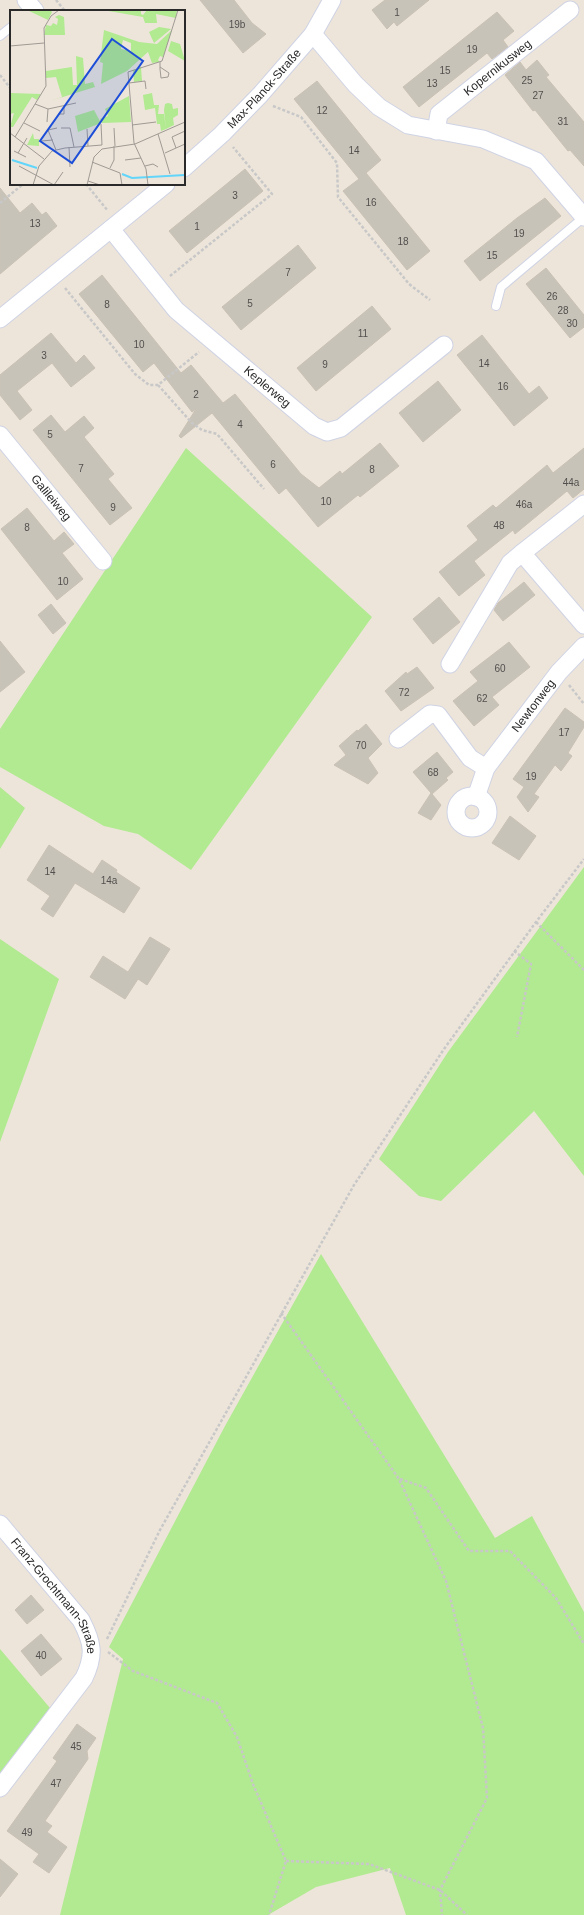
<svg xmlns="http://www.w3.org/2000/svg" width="584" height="1915" font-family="Helvetica,sans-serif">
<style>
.green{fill:#b1ea90}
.building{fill:#c8c3b9;stroke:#c9c1b3}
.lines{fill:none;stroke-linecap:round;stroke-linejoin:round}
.lane-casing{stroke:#cfd3e4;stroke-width:10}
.street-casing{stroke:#cfd3e4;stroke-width:19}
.path{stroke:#c8c8c8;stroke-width:2.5;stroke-dasharray:3 2;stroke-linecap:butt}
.lane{stroke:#fff;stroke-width:8}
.street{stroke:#fff;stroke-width:17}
.labels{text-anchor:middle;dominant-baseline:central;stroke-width:3.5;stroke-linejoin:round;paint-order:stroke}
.number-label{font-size:10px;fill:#52504e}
.street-label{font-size:12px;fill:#2a2a2a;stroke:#fff}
.inset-river{fill:none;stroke:#62d5fa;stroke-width:2}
.inset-road{fill:none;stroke:#9f9a94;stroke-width:1}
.view{fill:#1d4ed8;fill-opacity:0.15;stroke:#1d4ed8;stroke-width:2}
.inset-edge{fill:none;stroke:#2a2a2a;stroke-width:2}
</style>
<rect width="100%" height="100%" fill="#ede5da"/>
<g class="green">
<path d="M186 448 372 617 191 870 138 834 104 826 0 767V729Z"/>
<path d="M0 787 25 808 0 849Z"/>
<path d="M584 867V1176L534 1111 441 1201 419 1196 379 1159 448 1052Z"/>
<path d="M0 939 59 979 0 1142Z"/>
<path d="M321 1254 495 1538 532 1516 584 1612V1915H406L390 1868 316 1887 268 1915H60L123 1659 109 1647 225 1426Z"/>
<path d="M0 1649 50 1708 0 1773Z"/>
</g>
<g class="building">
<path d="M200 0H234L252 23 266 34 243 53Z"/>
<path d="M385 0H429L397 26 394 22 387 29 372 10Z"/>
<path d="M497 12 514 31 503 40 508 47 492 59 487 53 419 107 403 87Z"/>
<path d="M537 60 549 75 546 77 584 122V166L570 150 568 151 535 110 533 111 505 75 520 62 526 70Z"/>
<path d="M317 81 381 160 366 173 430 251 407 270 343 191 359 179 294 99Z"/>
<path d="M245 169 263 191 187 253 169 231Z"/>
<path d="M0 188 20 213 32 203 42 215 46 212 57 226 0 274Z"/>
<path d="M545 198 561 216 480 281 464 261 517 218Z"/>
<path d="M298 245 316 268 241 330 222 307Z"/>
<path d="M546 268 584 315V327L570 338 526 284Z"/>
<path d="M102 275 181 373 191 365 223 403 235 394 301 474 319 488 340 471 342 474 380 443 399 466 360 497 358 495 318 527 286 488 279 494 212 413 181 438 179 436 196 409 192 412 154 363 143 372 79 294Z"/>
<path d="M372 306 391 329 316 391 297 368Z"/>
<path d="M51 333 76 363 84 355 95 368 71 387 52 363 17 391 32 410 20 420 0 395V375Z"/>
<path d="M482 335 529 394 539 386 548 398 514 426 457 355Z"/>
<path d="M438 381 461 410 423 442 399 413Z"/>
<path d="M51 415 65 432 84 416 94 428 84 437 114 474 108 479 132 508 110 525 33 430Z"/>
<path d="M584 448V489L573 498 567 491 515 534 513 530 474 561 485 575 459 596 439 572 478 540 467 526 493 505 496 508 547 465 553 473Z"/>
<path d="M27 508 54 541 64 532 74 544 62 553 83 579 57 600 1 529Z"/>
<path d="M524 582 535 595 503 621 494 610 498 603Z"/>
<path d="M439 597 460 622 433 644 413 619Z"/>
<path d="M51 604 66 623 53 634 38 615Z"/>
<path d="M0 641 25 672 0 692Z"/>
<path d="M509 642 530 667 492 697 499 705 474 726 453 701 478 681 470 672Z"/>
<path d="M417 667 434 688 401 711 385 691 406 672 407 674Z"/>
<path d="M565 708 584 722V727L568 753 572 756 561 771 555 765 534 794 539 797 528 812 517 797 524 787 513 779Z"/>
<path d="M366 724 382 744 368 758 378 773 368 784 334 765 346 755 339 746 357 730 358 731Z"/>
<path d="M437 752 453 772 446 778 448 780 432 794 441 805 431 820 418 813 431 793 413 772Z"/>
<path d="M510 816 536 836 519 860 492 843Z"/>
<path d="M49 845 93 874 102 860 117 870 116 872 140 888 124 913 75 883 53 917 41 909 50 896 27 880Z"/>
<path d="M150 937 170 949 147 985 138 979 125 999 90 977 103 956 128 972Z"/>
<path d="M31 1595 44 1610 27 1624 15 1610Z"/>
<path d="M41 1634 62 1659 41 1676 21 1651Z"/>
<path d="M77 1724 96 1738 87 1751 88 1759 45 1821 52 1826 47 1832 67 1847 49 1873 33 1862 39 1854 7 1831 57 1761 53 1758Z"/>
<path d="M0 1859 18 1874 0 1897Z"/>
</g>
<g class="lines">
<defs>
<g id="lane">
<path d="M0 36 11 27"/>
<path d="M496 306 501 287 584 217"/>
</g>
<g id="street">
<path d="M26 0 35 11"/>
<path d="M313 34 355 84 379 107 408 125 483 139 536 161 584 217"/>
<path id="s1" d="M436 131 439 114 570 10"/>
<path id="s2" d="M184 168 222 134 260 95 313 34 332 0"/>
<path id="s3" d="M111 229 176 310 314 426 327 432 341 428 444 345"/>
<path d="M0 319 166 184"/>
<path id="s4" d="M0 435 103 561"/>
<path d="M584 504 522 553 584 625"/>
<path d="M450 664 510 563 522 553"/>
<path d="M398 739 430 714 438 715 470 758 486 768"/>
<circle cx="472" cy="812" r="16"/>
<path id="s5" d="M476 797 486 768 559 672 584 646"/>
<path id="s6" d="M0 1524 81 1620C93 1643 95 1655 84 1678L0 1788"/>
</g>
</defs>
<use href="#lane" class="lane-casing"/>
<use href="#street" class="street-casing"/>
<g class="path">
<path d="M56 0 65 11"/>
<path d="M0 75 11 89"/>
<path d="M273 106 301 117 337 163 338 197 409 284 430 300"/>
<path d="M86 184 108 211"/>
<path d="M0 203 22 185"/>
<path d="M170 276 272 194 233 147"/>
<path d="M65 288 135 374 149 385H158L199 352"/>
<path d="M158 385 192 423 202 430 217 434 264 489"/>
<path d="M569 685 584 704"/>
<path d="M536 922 584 970"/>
<path d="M514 951 531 964 517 1037"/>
<path d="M281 1313 399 1479 446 1581 483 1728 487 1798 440 1890 442 1915"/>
<path d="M400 1479 426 1488 469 1551H510L556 1598 584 1644"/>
<path d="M107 1639 160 1530 354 1185 444 1049 536 922 584 859"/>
<path d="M108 1652 133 1671 217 1703 237 1737 253 1784 286 1861 269 1915"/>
<path d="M286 1861 369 1864 440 1890 467 1915"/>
</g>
<use href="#lane" class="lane"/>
<use href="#street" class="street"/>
</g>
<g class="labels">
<g class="number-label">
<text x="397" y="12">1</text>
<text x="237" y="24">19b</text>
<text x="472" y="49">19</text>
<text x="445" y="70">15</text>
<text x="527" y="80">25</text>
<text x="432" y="83">13</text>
<text x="538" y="95">27</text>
<text x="322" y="110">12</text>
<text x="563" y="121">31</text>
<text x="354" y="150">14</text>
<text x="235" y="195">3</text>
<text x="371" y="202">16</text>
<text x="35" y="223">13</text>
<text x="197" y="226">1</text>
<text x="519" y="233">19</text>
<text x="403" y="241">18</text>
<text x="492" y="255">15</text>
<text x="288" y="272">7</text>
<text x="552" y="296">26</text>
<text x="250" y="303">5</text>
<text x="107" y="304">8</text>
<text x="563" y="310">28</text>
<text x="572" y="323">30</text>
<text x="363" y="333">11</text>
<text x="139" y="344">10</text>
<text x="44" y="355">3</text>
<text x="484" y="363">14</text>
<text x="325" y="364">9</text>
<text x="503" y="386">16</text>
<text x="196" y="394">2</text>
<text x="240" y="424">4</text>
<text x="50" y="434">5</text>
<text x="273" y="464">6</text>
<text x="81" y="468">7</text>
<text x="372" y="469">8</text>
<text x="571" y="482">44a</text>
<text x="326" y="501">10</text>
<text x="524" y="504">46a</text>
<text x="113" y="507">9</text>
<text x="499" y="525">48</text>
<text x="27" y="527">8</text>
<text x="63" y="581">10</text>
<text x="500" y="668">60</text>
<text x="404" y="692">72</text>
<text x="482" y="698">62</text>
<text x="564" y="732">17</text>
<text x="361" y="745">70</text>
<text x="433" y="772">68</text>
<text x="531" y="776">19</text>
<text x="50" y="871">14</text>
<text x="109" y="880">14a</text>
<text x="41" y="1655">40</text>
<text x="76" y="1746">45</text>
<text x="56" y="1783">47</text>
<text x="27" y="1832">49</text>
</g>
<g class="street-label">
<text stroke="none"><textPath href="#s1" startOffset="92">Kopernikusweg</textPath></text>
<text stroke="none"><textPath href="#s2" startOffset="113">Max-Planck-Straße</textPath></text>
<text stroke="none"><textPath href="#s3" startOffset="223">Keplerweg</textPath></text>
<text stroke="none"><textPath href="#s4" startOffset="81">Galileiweg</textPath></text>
<text stroke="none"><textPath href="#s5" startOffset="109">Newtonweg</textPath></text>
<text stroke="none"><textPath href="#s6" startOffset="91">Franz-Grochtmann-Straße</textPath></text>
</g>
</g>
<g transform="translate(10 10)">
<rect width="175" height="175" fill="#ede5da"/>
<path d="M17 0H40L42 2 38 10ZM93 0H131V4L133 5 137 0H167L166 8 146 4 147 13H135L133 7ZM49 5 54 7 55 25H34L36 15 41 16 43 13 47 15 48 9 45 7ZM149 17 161 19 144 33 139 22ZM94 20 129 32 147 34 162 20 153 47 150 46 148 50 150 52 142 53 138 42 117 61 91 74 93 53 90 52ZM113 30 121 33V41L111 39ZM161 31 170 34 175 51 158 41ZM66 46 73 48 75 74 83 72 85 77 40 91 52 87 46 67 36 68V61L62 57 63 75H67ZM131 57 132 71 124 72 123 60ZM0 83 31 84 27 90 22 87 3 117H0L4 103 0 104ZM142 83 144 95H149L148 104H154L156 119 151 121 150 114H147L145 98 135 100 133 85ZM119 86 121 112 92 113 90 109 98 106 95 99ZM158 93 162 94 163 99 168 98V105L163 108 164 115 156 119 154 100 155 94ZM84 100 91 113 68 122 65 106ZM23 123 24 129H29V136L17 135Z" fill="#b1ea90" fill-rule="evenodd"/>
<path class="inset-river" d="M2 150 27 158M112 164 122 168 175 165"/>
<path class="inset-road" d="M0 36 34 33M150 52V59L151 68 158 67 159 63 150 57M119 73 135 71 136 79M25 94 38 99 66 93M48 104H54V97M37 112 38 99M14 113 30 121M91 114 92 135M122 115 146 112M51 118H60L64 137M104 118 105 136M77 119 78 136M0 123 34 149M148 124 160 164M5 127 36 76 34 18 41 6 49 0M31 131 43 130M59 137 60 157M166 138 162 127 175 121M46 140 38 120 47 118M4 141 16 147M8 143 17 128M155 143 175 134M115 150 131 148M82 152 110 163 112 175M9 156 44 175M135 156 143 154 148 157M100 158 104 150V136M78 171 90 175M23 175 29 156 42 141 55 138 92 135M44 175 53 162M77 175 84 147 92 139 125 134 175 112M138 175 136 159 124 133 118 62 152 51 168 0"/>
<path class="view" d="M102 29 133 51 62 153 30 131Z"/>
<rect width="175" height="175" class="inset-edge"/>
</g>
</svg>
